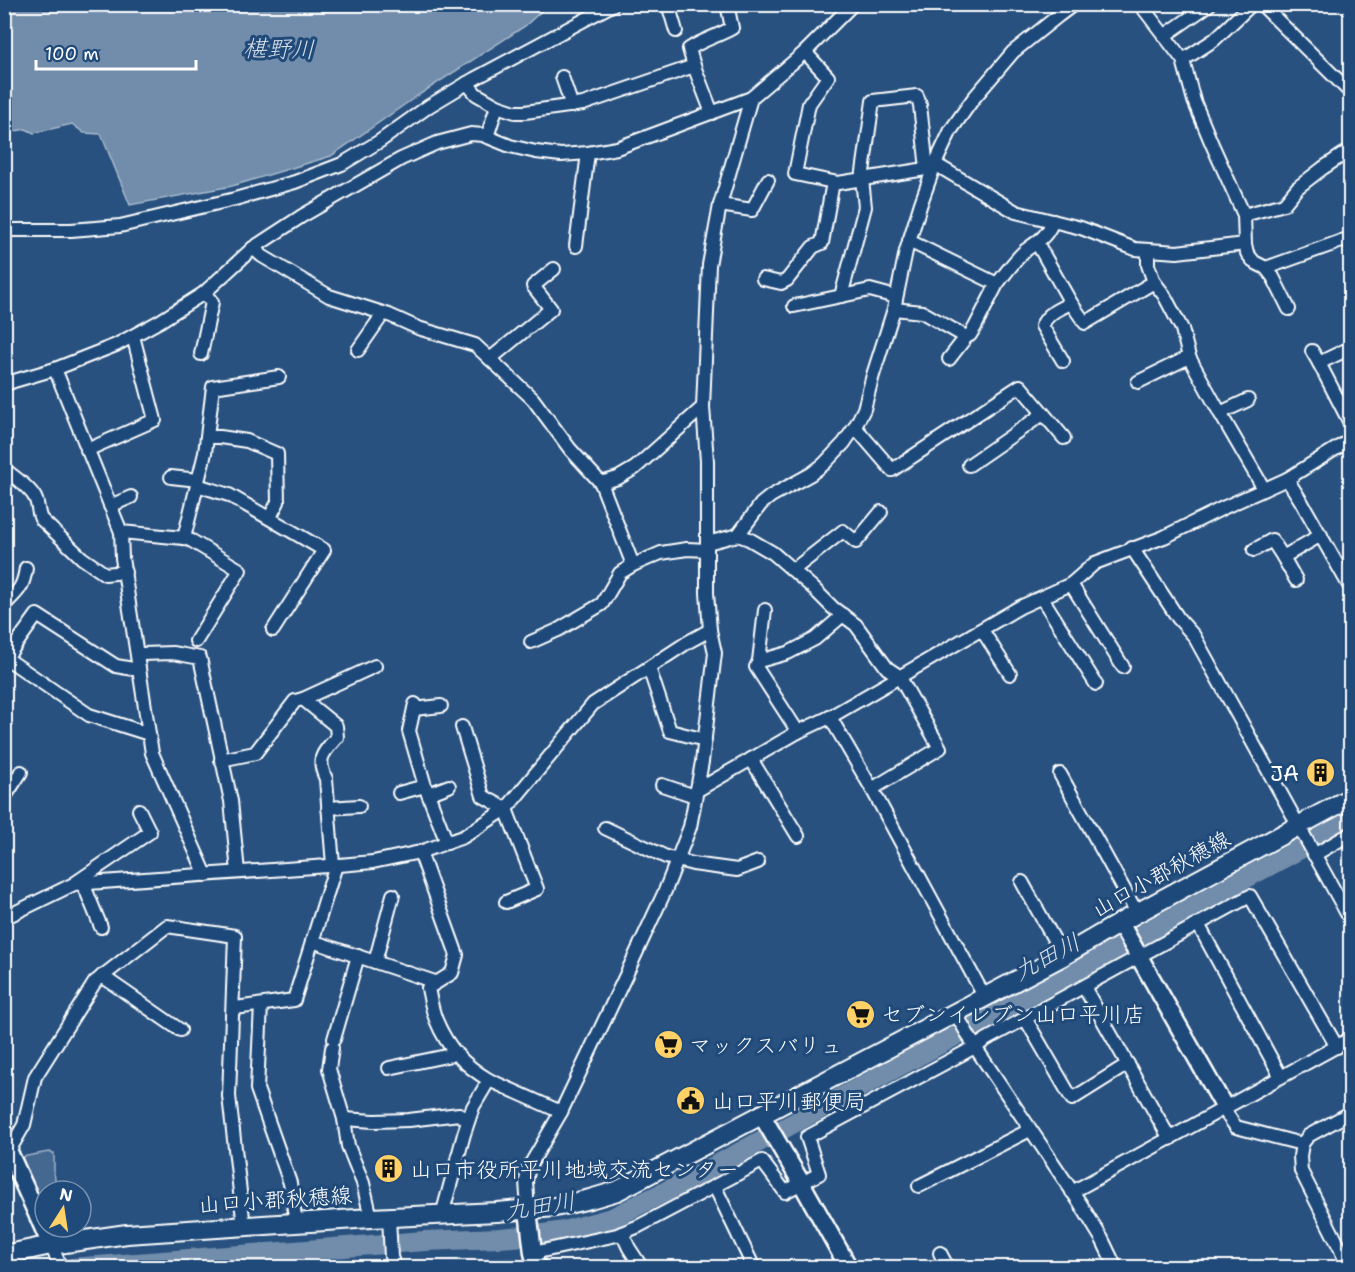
<svg xmlns="http://www.w3.org/2000/svg" width="1355" height="1272" font-family="'Shantell Sans','Klee One',sans-serif">
<style>
.built{fill:#375d88}
.green{fill:#446890;stroke:#a2b4c8;stroke-width:1.5}
.water{fill:#718dab;stroke:#aabbcd;stroke-width:1.5}
.lines{fill:none;stroke-linecap:round;stroke-linejoin:round}
.river{stroke:#718dab;stroke-width:20}
.street-casing{stroke:#fff;stroke-width:16}
.secondary-casing{stroke:#fff;stroke-width:21}
.primary-casing{stroke:#fff;stroke-width:22}
.street{stroke:#1f4a7a;stroke-width:12}
.secondary{stroke:#1f4a7a;stroke-width:16}
.primary{stroke:#1f4a7a;stroke-width:18}
.labels{text-anchor:middle;dominant-baseline:central;stroke-width:6;stroke-linejoin:round;paint-order:stroke}
.poi-label{font-size:22px;fill:#fff;stroke:#1f4a7a;text-anchor:start}
.street-label{font-size:22px;fill:#fff;stroke:#1f4a7a}
.water-label{font-size:24px;font-style:italic;fill:#d4dde6;stroke:#1f4a7a}
</style>
<rect width="100%" height="100%" fill="#28517f"/>
<filter id="ink" filterUnits="userSpaceOnUse"><feTurbulence type="fractalNoise" baseFrequency=".0167" numOctaves="2"/><feDisplacementMap in="SourceGraphic" scale="12" xChannelSelector="R" yChannelSelector="G"/><feConvolveMatrix kernelMatrix="1 2 1 2 8 2 1 2 1" color-interpolation-filters="sRGB"/></filter>
<g filter="url(#ink)">
<path class="built" d="M518 1257 524 1267 401 1268 398 1262 402 1260Z"/>
<path class="green" d="M49 1152 54 1153V1173L57 1191H45V1222L31 1187 21 1157Z"/>
<path class="water" d="M329 4 353 6 357 4 548 5 525 26 417 96 331 156 232 186 130 205 101 134 84 133 72 124 34 133 26 129 5 133V5Z"/>
<g class="lines">
<path class="river" d="M71 1268 425 1241 499 1238 538 1235 564 1231 612 1218 685 1182 1350 822"/>
<defs>
<g id="street">
<path d="M668 4 676 31"/>
<path d="M1261 4 1350 92"/>
<path d="M1164 36 1210 4"/>
<path d="M805 52 828 77 809 104 795 174 838 183 932 168"/>
<path d="M1183 60 1214 40 1252 4"/>
<path d="M694 66 712 113"/>
<path d="M562 77 572 106"/>
<path d="M467 83 476 94 497 106 515 112H525L583 104 694 66 689 49C702 40 718 36 732 28L727 4"/>
<path d="M487 137 497 106"/>
<path d="M935 164 1016 212 1081 228 1135 249 1177 252 1245 244 1244 215 1211 142 1194 101 1183 60 1140 4"/>
<path d="M720 205 752 210 768 180"/>
<path d="M1244 215 1284 204 1297 188 1323 168 1350 150"/>
<path d="M4 230H71L120 226 235 199 295 182 342 164 380 141 429 106 474 79 614 4"/>
<path d="M909 241 997 284 975 327 970 335 966 337"/>
<path d="M1037 243 1071 303C1059 309 1047 313 1042 326L1063 361"/>
<path d="M1245 244 1247 253 1254 262 1266 268 1273 277 1289 309"/>
<path d="M576 246 588 153"/>
<path d="M253 248 262 256 329 296 389 315 418 328 475 345 533 399 570 449 601 483 618 478 635 468 703 407"/>
<path d="M1266 268 1350 238"/>
<path d="M763 279 781 283 787 280 813 247 822 243 833 182"/>
<path d="M997 284C1006 273 1015 259 1026 250 1039 240 1046 238 1053 221"/>
<path d="M841 296 865 207 862 179 873 101 917 96 920 105 927 169"/>
<path d="M1071 303 1085 323 1154 282 1148 265V250"/>
<path d="M794 306 870 290 896 297"/>
<path d="M894 309 922 312 966 337 949 359"/>
<path d="M1350 348 1319 363 1350 423"/>
<path d="M358 350 383 314"/>
<path d="M1312 351 1319 363"/>
<path d="M201 354 212 302 204 293"/>
<path d="M1189 357 1220 413 1248 400"/>
<path d="M490 359 551 309 533 286 554 269"/>
<path d="M55 369 121 532 122 558 152 753 206 875"/>
<path d="M1138 382 1189 357 1182 329 1164 295 1154 282"/>
<path d="M4 385 14 381 55 369 116 345 160 321 204 293 253 248 302 216 401 159 437 143 471 134 483 135 510 146 536 152 561 155 588 153 617 148 751 98 805 52 853 4"/>
<path d="M1220 413 1264 489"/>
<path d="M855 427 892 470 1020 386 1064 438"/>
<path d="M207 437H220L247 441 277 454 278 502 270 517"/>
<path d="M87 450 155 420 133 336"/>
<path d="M969 465 1043 414"/>
<path d="M4 469C13 476 29 487 34 496 39 503 37 512 41 519L82 558 105 574 125 572"/>
<path d="M171 477 198 480"/>
<path d="M1287 479 1301 501 1350 587"/>
<path d="M601 483 633 565"/>
<path d="M197 485 229 495 324 550 273 630"/>
<path d="M110 506 131 497"/>
<path d="M121 532 184 538 192 541 240 570 196 641"/>
<path d="M738 535 761 504 771 496 811 474 824 464 844 443 855 427 864 409 873 375 894 309 906 251 921 203 935 164 951 130 973 99 1013 52 1058 16 1074 4"/>
<path d="M184 538 205 453 213 387 279 377"/>
<path d="M707 543 738 535 749 539 773 553 812 587 833 608 856 625 887 668 899 676 940 748 872 789 984 996"/>
<path d="M1132 548 1178 618 1194 636 1350 919"/>
<path d="M1254 550 1272 540 1283 557 1321 535"/>
<path d="M1283 557 1296 580"/>
<path d="M793 570 843 531 856 542 881 512"/>
<path d="M1071 584 1123 667"/>
<path d="M1042 598 1096 684"/>
<path d="M4 605C18 591 23 589 26 568"/>
<path d="M982 630 1010 674"/>
<path d="M531 642 558 630 602 604 620 573 633 565 661 553 687 549 707 550"/>
<path d="M138 657 142 654 173 653 200 658 231 801 238 872"/>
<path d="M759 661 765 610"/>
<path d="M139 668 133 669 116 666 37 615 6 658 89 715 149 734"/>
<path d="M649 668 670 731 705 740"/>
<path d="M415 704 409 731 425 786 447 843"/>
<path d="M414 709 441 706"/>
<path d="M830 717 872 789"/>
<path d="M462 727 483 796 506 809 537 889 506 902"/>
<path d="M798 732 756 667 759 661 788 653 815 639 843 615"/>
<path d="M751 759 798 836"/>
<path d="M221 760 255 753 295 701 303 699"/>
<path d="M1060 774 1137 913"/>
<path d="M662 785 695 796"/>
<path d="M696 791 798 732 830 717 1020 607 1071 584 1095 563 1164 537 1225 507 1287 479 1350 440"/>
<path d="M399 793 425 786"/>
<path d="M428 794 449 786"/>
<path d="M4 798 21 772"/>
<path d="M328 808 359 806"/>
<path d="M605 828 666 857 693 864 737 870 758 862"/>
<path d="M420 852 457 955 452 973 428 988C430 998 432 1010 436 1020 448 1049 464 1065 489 1080L473 1107 464 1134 442 1215"/>
<path d="M1314 855 1350 834"/>
<path d="M333 865 326 779C316 758 323 753 337 737L336 726 303 699 375 666"/>
<path d="M1022 882 1063 956"/>
<path d="M75 883 150 832 139 810"/>
<path d="M83 883 101 927"/>
<path d="M4 918 74 884 328 866 373 862 420 852 463 837 506 809 593 704 688 642 710 630"/>
<path d="M1198 924 1281 1077"/>
<path d="M312 941 435 982"/>
<path d="M375 962 393 895"/>
<path d="M102 976 180 1030"/>
<path d="M1084 987 1170 1139"/>
<path d="M261 1005 257 1089 290 1183 296 1223"/>
<path d="M235 1008 294 1000 336 865"/>
<path d="M955 1012 975 1047 1080 1203 1102 1239 1116 1268"/>
<path d="M1025 1018 1072 1099 1128 1064"/>
<path d="M334 1039 358 956"/>
<path d="M332 1048 329 1069 344 1119 348 1146 363 1183 371 1218"/>
<path d="M389 1068 456 1054"/>
<path d="M489 1080 561 1112"/>
<path d="M1225 1108 1228 1116 1236 1127 1302 1144"/>
<path d="M344 1119 374 1121 409 1120 459 1114 468 1121"/>
<path d="M9 1151 24 1125 35 1077 95 982 167 926 235 936 229 1096 244 1227"/>
<path d="M919 1186 1030 1130"/>
<path d="M715 1187 754 1268"/>
<path d="M1072 1192 1350 1039"/>
<path d="M528 1210 526 1181 529 1167 561 1112 626 975 665 891 690 827 702 762 715 653 710 630 707 593V461L703 407 709 265 720 205 751 98"/>
<path d="M389 1217 391 1257 395 1268"/>
<path d="M622 1233 629 1248 642 1268"/>
<path d="M51 1245 61 1268"/>
<path d="M533 1253 617 1235 639 1226 762 1161 785 1192 819 1174 807 1137 975 1047 987 1039 1250 896 1337 1047"/>
<path d="M940 1253 948 1268"/>
<path d="M1347 1268 1341 1250 1301 1171 1300 1156 1302 1144 1308 1136 1350 1113"/>
</g>
<g id="secondary">
<path d="M1120 923 1225 1108"/>
<path d="M761 1114 802 1184 849 1268"/>
<path d="M4 1141 51 1245"/>
<path d="M528 1210 533 1253 537 1268"/>
</g>
<path id="primary" d="M4 1255 51 1245 127 1234 371 1218 497 1212 555 1207 590 1199 617 1191 1063 956 1137 913 1350 798"/>
</defs>
<use href="#street" class="street-casing"/>
<use href="#secondary" class="secondary-casing"/>
<use href="#primary" class="primary-casing"/>
<use href="#street" class="street"/>
<use href="#secondary" class="secondary"/>
<use href="#primary" class="primary"/>
</g>
</g>
<defs>
<symbol id="building-disc" viewBox="-11 -11 22 22"><circle r="9.5" fill="#ffd166" stroke="#1f4a7a"/><path d="M-4-6H4V6H1V3H-1V6H-4ZM-2.5-4.3h1.7v1.8h-1.7ZM.8-4.3h1.7v1.8H.8ZM-2.5-1h1.7V.8h-1.7ZM.8-1h1.7V.8H.8Z" fill="#111"/></symbol>
<symbol id="supermarket-disc" viewBox="-11 -11 22 22"><circle r="9.5" fill="#ffd166" stroke="#1f4a7a"/><path d="M-6-5.5h2.5l.6 2H6L4.5 2H-2.5L-4.4-4H-6ZM-1.5 3.2a1.3 1.3 0 1 0 .1 0ZM3 3.2a1.3 1.3 0 1 0 .1 0Z" fill="#111"/></symbol>
<symbol id="civic-disc" viewBox="-11 -11 22 22"><circle r="9.5" fill="#ffd166" stroke="#1f4a7a"/><path d="M-.6-6.5H3V-4.5H.6V-3L4-1V1h2V6H-6V1h2V-1L-.6-3ZM-1.2 2.5V6h2.4V2.5Z" fill="#111"/></symbol>
</defs>
<g fill-rule="evenodd">
<use href="#building-disc" x="1304" y="756" width="33" height="33"/>
<use href="#supermarket-disc" x="844" y="998" width="33" height="33"/>
<use href="#supermarket-disc" x="652" y="1028" width="33" height="33"/>
<use href="#civic-disc" x="674" y="1084" width="33" height="33"/>
<use href="#building-disc" x="372" y="1152" width="33" height="33"/>
</g>
<g class="labels">
<g class="poi-label">
<text x="1299" y="773" text-anchor="end">JA</text>
<text x="881" y="1014">セブンイレブン山口平川店</text>
<text x="689" y="1045">マックスバリュ</text>
<text x="712" y="1101">山口平川郵便局</text>
<text x="410" y="1169">山口市役所平川地域交流センター</text>
</g>
<g class="street-label">
<text transform="translate(1161 874) rotate(-29)">山口小郡秋穂線</text>
<text transform="translate(275 1200) rotate(-4)">山口小郡秋穂線</text>
</g>
<g class="water-label">
<text transform="translate(279 49) rotate(1)">椹野川</text>
<text transform="translate(1047 957) rotate(-28)">九田川</text>
<text transform="translate(540 1206) rotate(-9)">九田川</text>
</g>
</g>
<rect width="1355" height="1272" fill="none" stroke="#1f4a7a" stroke-width="24"/>
<rect x="12" y="12" width="1331" height="1248" fill="none" stroke="#fff" stroke-width="2" filter="url(#ink)"/>
<g transform="translate(63 1209) rotate(12)"><circle r="28" fill="#1f4a7a" stroke="#7992af" stroke-width="1.5"/>
<path d="M0-4.5L10 22L0 15L-10 22Z" fill="#ffd166"/>
<text y="-9" font-size="16" font-weight="bold" text-anchor="middle" fill="#ffffff">N</text>
</g>
<path d="M36 60v9h160v-9" fill="none" stroke="#ffffff" stroke-width="3"/>
<text x="45" y="60" font-size="18" fill="#ffffff" stroke="#1f4a7a" stroke-width="4.5" paint-order="stroke">100 m</text>
</svg>
